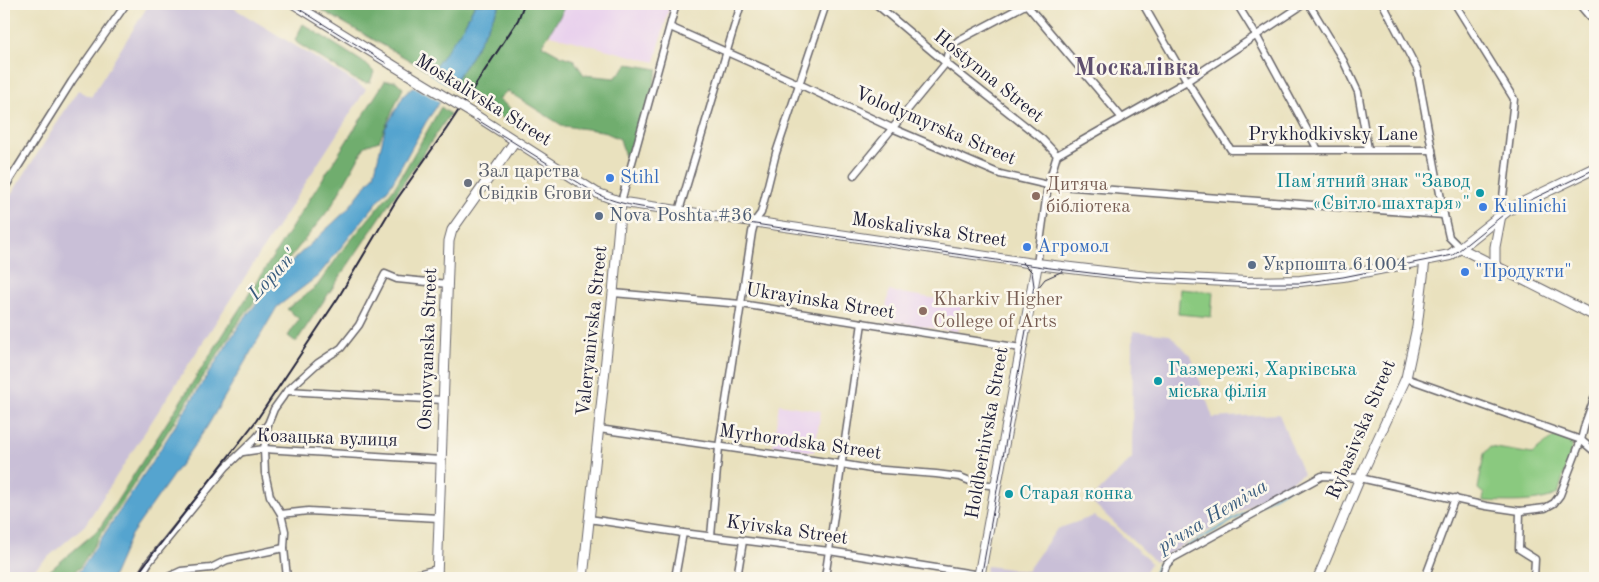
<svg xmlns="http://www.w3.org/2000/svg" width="1599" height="582" font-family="'Old Standard TT',serif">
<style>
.built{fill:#e9d1ed}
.industrial{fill:#c9bfd7}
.green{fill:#8ac97f;stroke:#56765d}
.forest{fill:#6fad6e;stroke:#486854}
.water{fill:#55a4cf;stroke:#3c6385}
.pier{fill:#e9e1be}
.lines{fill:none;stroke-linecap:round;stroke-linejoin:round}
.stream{stroke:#55a4cf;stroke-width:2}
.street-casing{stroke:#686569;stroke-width:9}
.secondary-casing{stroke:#686569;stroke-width:11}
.primary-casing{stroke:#686569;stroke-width:12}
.street{stroke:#fff;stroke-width:6}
.secondary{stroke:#fff;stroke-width:9}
.primary{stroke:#fff;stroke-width:10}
.tram{stroke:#22223b;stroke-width:1}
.rail{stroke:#22223b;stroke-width:2}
.secondary-bridge-casing{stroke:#686569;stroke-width:11;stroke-linecap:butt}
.secondary-bridge{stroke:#fff;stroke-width:9}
.shop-dot{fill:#3f7fe0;stroke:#fbf7ec;stroke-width:2}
.worship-dot{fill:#6b7280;stroke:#fbf7ec;stroke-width:2}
.culture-dot{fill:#0f9aa8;stroke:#fbf7ec;stroke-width:2}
.education-dot{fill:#8d6e63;stroke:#fbf7ec;stroke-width:2}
.service-dot{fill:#5c6f8a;stroke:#fbf7ec;stroke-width:2}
.labels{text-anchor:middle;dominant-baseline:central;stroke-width:5;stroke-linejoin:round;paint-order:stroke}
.street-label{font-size:19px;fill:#22223b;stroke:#fbf7ec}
.worship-label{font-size:19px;fill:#5b616d;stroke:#fbf7ec;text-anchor:start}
.shop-label{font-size:19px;fill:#366cbe;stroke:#fbf7ec;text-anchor:start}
.culture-label{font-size:19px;fill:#0d838f;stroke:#fbf7ec;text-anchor:start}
.education-label{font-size:19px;fill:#785e54;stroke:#fbf7ec;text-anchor:start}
.service-label{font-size:19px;fill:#4e5e75;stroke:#fbf7ec;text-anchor:start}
.water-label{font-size:20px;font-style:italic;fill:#395c7e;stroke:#fbf7ec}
.district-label{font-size:24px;font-weight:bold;fill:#5e4f6f;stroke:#fbf7ec}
</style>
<rect width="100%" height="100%" fill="#fbf7ec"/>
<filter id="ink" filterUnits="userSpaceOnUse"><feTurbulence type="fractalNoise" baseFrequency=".02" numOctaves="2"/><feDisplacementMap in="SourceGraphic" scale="10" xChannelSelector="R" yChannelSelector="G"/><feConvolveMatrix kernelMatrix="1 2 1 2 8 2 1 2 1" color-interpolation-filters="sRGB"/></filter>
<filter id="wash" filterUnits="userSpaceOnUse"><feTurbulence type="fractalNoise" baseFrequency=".0096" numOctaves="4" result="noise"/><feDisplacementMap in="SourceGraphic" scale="20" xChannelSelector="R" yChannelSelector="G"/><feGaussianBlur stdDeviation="1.12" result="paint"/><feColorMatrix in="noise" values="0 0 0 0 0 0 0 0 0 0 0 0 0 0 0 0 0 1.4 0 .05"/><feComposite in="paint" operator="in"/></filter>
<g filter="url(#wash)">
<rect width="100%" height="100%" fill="#e9e1be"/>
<g class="built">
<path d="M559 4H670L655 62 550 35Z"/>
<path d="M889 291 962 303 957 332 884 320Z"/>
<path d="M779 404 821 411 814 452 773 446Z"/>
</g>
<g class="industrial">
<path d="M149 4H227L366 89 85 525 24 578H4V206L78 90 91 97Z"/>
<path d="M1133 331 1170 335 1191 356 1213 418 1279 414 1303 474 1155 562 1090 500 1132 458Z"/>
<path d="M1094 516 1115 529 1151 563 1142 578H985L987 566 1027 571 1057 529Z"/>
</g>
<g class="green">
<path d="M1180 289 1213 292 1211 317 1178 314Z"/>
<path d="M1555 436 1572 442V447L1558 494C1536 504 1507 502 1483 501L1484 494 1478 489 1484 454 1490 447 1532 454Z"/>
</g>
<g class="forest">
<path d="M311 4H475L465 24 433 71 430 72Z"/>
<path d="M500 4H564L562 13 542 45 562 56 574 60 584 75 615 78 628 64 658 69 639 137 627 164 620 139 602 131 563 126 507 91 499 99 524 120 518 129 485 106 454 82 471 57Z"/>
<path d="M303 24 366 64 374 72 370 82 366 83 356 80 297 43 295 40Z"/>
<path d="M385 81H396L403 88 379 141 365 146 331 207 240 320 80 567 67 578H41L99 529Z"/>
<path d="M441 107 450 114 296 342 288 336 299 319 287 309 317 286 342 251 395 187Z"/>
</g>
<path class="water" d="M475 4H500L471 57 426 122 391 185 318 276 277 307 207 427 131 535 113 576 111 578H71L81 569 154 459 242 321 292 261 346 211 374 175 385 129 404 95 433 70 465 24Z"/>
<path class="pier" d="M426 72 453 88 442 103 411 85Z"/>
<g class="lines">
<g class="stream">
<path d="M1179 551 1294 485"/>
<path d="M1151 578 1161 561 1173 555"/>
</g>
</g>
</g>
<g filter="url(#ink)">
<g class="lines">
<defs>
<g id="street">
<path d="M876 4 946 63 1042 139 1057 155"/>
<path d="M1026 4 1122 118"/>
<path d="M1143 4 1187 81 1231 150H1432"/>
<path d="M1237 4 1256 35 1318 150"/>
<path d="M1309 4 1343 60 1358 92 1368 149"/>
<path d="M1383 4 1417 69 1444 215 1449 237 1460 248"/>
<path d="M1455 4 1514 99 1501 215"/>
<path d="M1579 4 1595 23"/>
<path d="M670 27 799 84 892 128 1000 174 1048 185 1444 215"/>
<path d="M854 175 946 63C947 51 950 47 959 40L1027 4"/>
<path d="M4 189 72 81 126 4"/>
<path d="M621 202 676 4"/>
<path d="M679 211 741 4"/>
<path d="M1037 264 1048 185 1057 155 1187 81 1304 4"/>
<path d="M613 293 741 304 1021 348"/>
<path d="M1406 378 1581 440 1595 452"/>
<path d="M287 391 443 400"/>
<path d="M599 429 841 464 871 469 936 474 960 477 975 483 996 486"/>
<path d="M243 452 264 449 441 460"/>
<path d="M1520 511 1519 549 1535 559 1534 578"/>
<path d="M281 514 308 511 439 518"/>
<path d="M589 519 683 533 829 551 980 575"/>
<path d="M711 536 719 447 752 232 755 221 761 213 776 153 826 4"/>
<path d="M139 578 149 562 226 467 256 438 268 424"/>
<path d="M166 578 181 571 211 568 227 560 284 548"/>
<path d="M287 578 284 548 285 531 281 514 270 496 265 473 264 449 268 424 274 409 287 391 318 363 341 348 359 325 385 274 397 279 448 284"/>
<path d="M402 578 437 569"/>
<path d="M675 578 683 533"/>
<path d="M737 578 743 541"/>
<path d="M825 578 862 323"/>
<path d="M1161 578 1167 564 1173 558 1322 476 1360 478 1486 506 1520 511 1545 508 1554 503 1560 495 1581 440 1585 424 1595 396"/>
<path d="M1425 578 1455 498"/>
</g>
<g id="secondary">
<path d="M294 4 391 64"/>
<path d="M475 115 597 193 621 202 1037 264"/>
<path d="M1460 248 1595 316"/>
<path d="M1495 266V247L1501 215"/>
<path d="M437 578 449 241 452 230 515 141"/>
<path d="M583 578 613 293 621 202"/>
<path d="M1318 578 1360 478 1406 378 1417 327 1425 260"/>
</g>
<path id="primary" d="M979 578 1037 264 1147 277 1247 282 1300 281 1343 276 1450 255 1460 248 1508 210 1595 168"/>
</defs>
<use href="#street" class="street-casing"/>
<use href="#secondary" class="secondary-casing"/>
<use href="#primary" class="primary-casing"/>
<use href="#street" class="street"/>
<use href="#secondary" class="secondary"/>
<use href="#primary" class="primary"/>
<g class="tram">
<path d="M291 4 592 191C607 200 624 204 641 207L1050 268 1115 276 1248 283H1301L1343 277 1453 255 1508 211 1595 169"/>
<path d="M1034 293 1045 279 1063 271"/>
<path d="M981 578 1034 286 1032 272 1022 262"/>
</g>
<path class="rail" d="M135 578 151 556 256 421 338 298 397 199 447 128 518 20 524 4"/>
<defs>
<path id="secondary-bridge" d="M391 64 475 115"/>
</defs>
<use href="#secondary-bridge" class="secondary-bridge-casing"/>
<use href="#secondary-bridge" class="secondary-bridge"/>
</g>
</g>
<g class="shop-dot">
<circle cx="610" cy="178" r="5"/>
<circle cx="1483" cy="207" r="5"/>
<circle cx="1027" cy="247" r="5"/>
<circle cx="1465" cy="272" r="5"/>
</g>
<circle class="worship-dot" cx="468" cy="183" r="5"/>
<g class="culture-dot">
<circle cx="1480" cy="193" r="5"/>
<circle cx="1158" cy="381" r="5"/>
<circle cx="1009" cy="494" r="5"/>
</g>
<g class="education-dot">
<circle cx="1036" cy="196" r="5"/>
<circle cx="923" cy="311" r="5"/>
</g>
<g class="service-dot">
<circle cx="599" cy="216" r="5"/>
<circle cx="1252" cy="265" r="5"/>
</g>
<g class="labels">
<g class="street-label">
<text transform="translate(988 77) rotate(39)">Hostynna Street</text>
<text transform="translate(483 101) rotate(32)">Moskalivska Street</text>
<text transform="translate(935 127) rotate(23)">Volodymyrska Street</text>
<text x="1333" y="135">Prykhodkivsky Lane</text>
<text transform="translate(929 231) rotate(8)">Moskalivska Street</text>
<text transform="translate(820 302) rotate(9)">Ukrayinska Street</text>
<text transform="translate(593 331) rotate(-84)">Valeryanivska Street</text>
<text transform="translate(429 349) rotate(-88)">Osnovyanska Street</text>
<text transform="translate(1362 430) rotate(-67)">Rybasivska Street</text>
<text transform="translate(988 433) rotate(-80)">Holdberhivska Street</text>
<text transform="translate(327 439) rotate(2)">Козацька вулиця</text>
<text transform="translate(800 443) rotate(8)">Myrhorodska Street</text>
<text transform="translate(787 531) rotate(8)">Kyivska Street</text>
</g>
<g class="worship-label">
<text x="478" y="172">Зал царства<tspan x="478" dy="22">Свідків Єгови</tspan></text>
</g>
<g class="shop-label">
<text x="620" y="178">Stihl</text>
<text x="1493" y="207">Kulinichi</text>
<text x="1037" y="247">Агромол</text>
<text x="1475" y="272">"Продукти"</text>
</g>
<g class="culture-label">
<text x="1470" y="182" text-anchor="end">Пам'ятний знак "Завод<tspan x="1470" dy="22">«Світло шахтаря»"</tspan></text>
<text x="1168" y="370">Газмережі, Харківська<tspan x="1168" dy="22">міська філія</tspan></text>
<text x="1019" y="494">Старая конка</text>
</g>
<g class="education-label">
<text x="1046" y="185">Дитяча<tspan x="1046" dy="22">бібліотека</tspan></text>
<text x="933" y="300">Kharkiv Higher<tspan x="933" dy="22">College of Arts</tspan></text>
</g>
<g class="service-label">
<text x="609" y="216">Nova Poshta #36</text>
<text x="1262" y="265">Укрпошта 61004</text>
</g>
<g class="water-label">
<text transform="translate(273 276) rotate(-47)">Lopan'</text>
<text transform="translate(1213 517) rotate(-31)">річка Нетіча</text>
</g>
<g class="district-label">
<text x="1137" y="69">Москалівка</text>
</g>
</g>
<rect width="1599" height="582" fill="none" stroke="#fbf7ec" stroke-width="20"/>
</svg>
